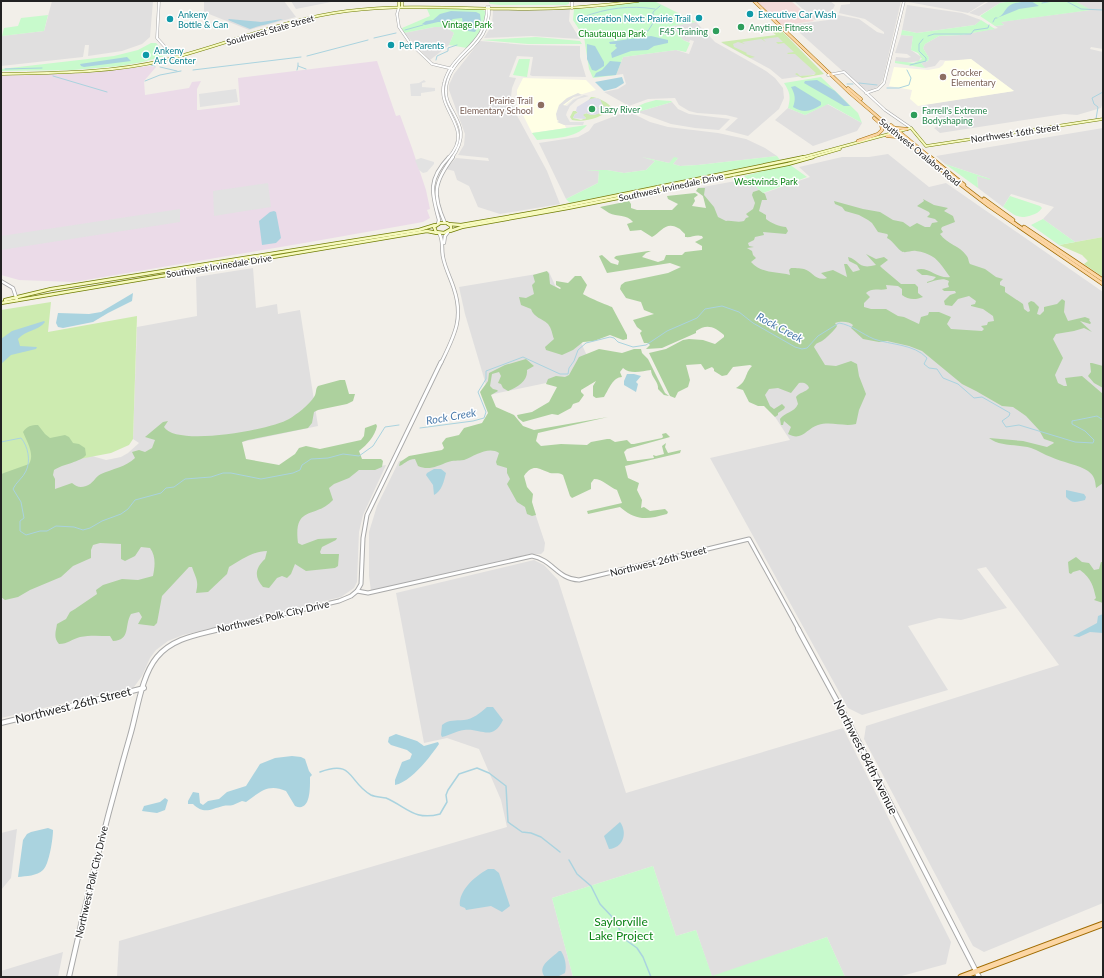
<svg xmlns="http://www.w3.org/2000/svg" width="1104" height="978" font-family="Lato,sans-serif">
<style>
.residential{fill:#e0dfdf}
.commercial{fill:#f2dad9}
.industrial{fill:#ebdbe8}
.education{fill:#ffffe5}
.grass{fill:#cdebb0}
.forest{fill:#add19e}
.park{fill:#c8facc}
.parking{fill:#e2e2e2}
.plaza{fill:#dddde8}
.water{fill:#aad3df}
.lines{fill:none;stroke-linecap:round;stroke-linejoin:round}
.stream-far1{stroke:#aad3df;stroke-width:1}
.stream{stroke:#aad3df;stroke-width:1.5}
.tertiary-far3-casing{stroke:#a9a9a9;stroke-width:3}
.tertiary-far2-casing{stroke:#a9a9a9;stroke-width:4}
.tertiary-far1-casing{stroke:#a9a9a9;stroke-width:5}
.tertiary-casing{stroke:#a9a9a9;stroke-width:6}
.secondary-far1-casing{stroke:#707d05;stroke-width:3}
.secondary-casing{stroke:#707d05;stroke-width:4}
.primary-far2-casing{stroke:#a06b00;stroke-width:3.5}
.primary-far1-casing{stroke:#a06b00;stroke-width:4.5}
.primary-casing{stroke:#a06b00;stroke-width:7}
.tertiary-far3{stroke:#fff;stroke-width:2}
.tertiary-far2{stroke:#fff;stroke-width:2.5}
.tertiary-far1{stroke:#fff;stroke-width:3}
.tertiary{stroke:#fff;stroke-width:4}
.secondary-far1{stroke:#f7fabf;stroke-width:2}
.secondary{stroke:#f7fabf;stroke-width:2.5}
.primary-far2{stroke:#fcd6a4;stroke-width:2.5}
.primary-far1{stroke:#fcd6a4;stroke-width:3}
.primary{stroke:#fcd6a4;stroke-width:5}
.culture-dot{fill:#0f9aa8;stroke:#fff;stroke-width:1.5}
.leisure-dot{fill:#2e9e5b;stroke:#fff;stroke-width:1.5}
.education-dot{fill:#8d6e63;stroke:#fff;stroke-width:1.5}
.labels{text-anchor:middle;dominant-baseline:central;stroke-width:3;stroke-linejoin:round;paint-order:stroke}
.far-culture-label{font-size:9px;fill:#0d838f;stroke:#fff;text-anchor:start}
.far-park-label{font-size:9px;fill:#0c8416;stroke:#fff}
.far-leisure-label{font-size:9px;fill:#27864d;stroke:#fff;text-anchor:start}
.far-street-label{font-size:9px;fill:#222;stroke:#fff}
.far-education-label{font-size:9px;fill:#785e54;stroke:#fff;text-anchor:start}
.street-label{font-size:10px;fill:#222;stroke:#fff}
.water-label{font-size:11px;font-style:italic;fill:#4a7aab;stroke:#fff}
.near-street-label{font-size:12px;fill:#222;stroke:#fff}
.near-park-label{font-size:12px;fill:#0c8416;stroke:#fff}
</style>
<rect width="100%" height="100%" fill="#f2efe9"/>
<g class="residential">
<path d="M52 1H153L150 37 142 44 122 51 88 56 89 45H85L83 57 1 66V36L44 31Z"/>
<path d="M204 1H284L296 17 249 30 204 12Z"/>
<path d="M291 1H330L331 2 296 9Z"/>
<path d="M794 1H830L835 5 830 15 815 20Z"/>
<path d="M848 1H901L883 79 879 86 869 91 864 89 847 75 791 25 828 20 838 15 859 19 877 32 884 34V32L865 19 839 13 841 5 850 4V2Z"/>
<path d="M908 1H987L968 13 908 2Z"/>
<path d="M990 1H1012L1000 3 979 16 969 13Z"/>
<path d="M1075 1H1103V49L1091 47 1090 49 1103 52V102L1101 108 1077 115 1064 114 940 133 934 128 938 126 940 122 939 119 922 105 1014 91 971 59 956 61 940 60 935 66 925 68 921 63 928 61 929 58 923 48 925 44 939 36 961 35 998 28 995 26 1004 25 1000 22 1090 10Z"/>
<path d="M907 5 962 13 981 20 975 25 917 33 902 30Z"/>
<path d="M495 9H570L569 21 580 39 531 36 484 38 492 25 493 10Z"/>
<path d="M696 22 715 42 766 71 775 78 783 88 784 98 779 109 748 136 725 130 738 118 726 115 697 113 689 111 679 105 675 98 648 99 629 106 604 92 618 89 626 84 623 74 616 75 623 57 676 50 689 54 694 41 690 40 689 42 683 40 672 26Z"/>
<path d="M434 27H446L454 33 449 45 430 60 404 33Z"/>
<path d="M901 35 913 36 911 50 921 57 919 61 905 63 895 61 896 57 907 58 911 57 907 54 895 53Z"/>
<path d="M779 36 818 74 782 79 770 69 722 43Z"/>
<path d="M480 41 526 45 580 46V57L586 77 532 76 530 75 533 57 517 56 509 77 516 78 512 88 511 97 514 110 547 171 560 204 500 214 478 207 469 186 457 180 454 171 446 169 456 158 489 161 488 158 458 155 464 145 465 134 449 90V85L454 74Z"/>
<path d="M672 102 678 109 689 114 730 119 719 130 695 128 671 124 638 112Z"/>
<path d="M827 104 862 123 857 131 813 146 775 120 788 108 805 115Z"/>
<path d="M628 111 650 122 668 127 718 133 746 139 765 148 777 156 698 165 680 166 673 164 678 158 669 163 642 157 655 161 646 170 624 173 607 170 586 171H599L598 183 566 199 539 143 578 137 589 131 594 124Z"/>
<path d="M1103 128V237L1075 242 1043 219 1054 207 1011 194 1003 207 978 188 977 176 990 179 945 164 936 156Z"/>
<path d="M888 154 929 187 946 183 1103 292V903L984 952 973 946 864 739 866 726 1059 665 986 567 977 569 1007 608 961 620 939 618 908 626 948 690 862 715 848 708 710 458 790 440 755 386 779 307 697 188 747 179 764 193 810 177 799 167 842 157H869Z"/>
<path d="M253 268 256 308 277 304 278 314 300 310 318 426 128 466 123 516 386 465 363 515 359 532 357 582 354 588 341 597 183 635 168 641 156 650 150 658 142 676 134 687 1 718V474L92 456 106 460 121 457 128 453 139 443 133 439 137 327 197 316 196 277Z"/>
<path d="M549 272 588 358 570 378 489 395 465 314 459 287Z"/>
<path d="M510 438 545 543 544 551 541 554H530L371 591 369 576V532L377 506 399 461Z"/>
<path d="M534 560 544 565 558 580 626 793 843 728 951 942 946 964 898 977H845L827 937 712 977 696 930 676 936 653 866 552 898 573 977H117L119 941 507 827 501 800 479 749 447 738 424 743 396 593Z"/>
<path d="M17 829 11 878 1 890V833Z"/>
<path d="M63 952 58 977H1V971Z"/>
</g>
<path class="commercial" d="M754 1H791L814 21 778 26Z"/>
<path class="industrial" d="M377 61 396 116 400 115 412 148 426 190 430 209 427 210 430 218 423 222 310 242 74 282 19 280 1 275V76L88 73 149 66 156 67 144 81 145 95 189 88 192 82 201 81 197 89V110H199L240 105 238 78Z"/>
<g class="education">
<path d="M971 59 1014 91 918 106 910 99 912 90 889 86 894 67 928 70 939 68 943 65 945 61Z"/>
<path d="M523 78 586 80 596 90 576 96 564 106 561 116 566 128 532 133 517 103V90Z"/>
</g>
<g class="grass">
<path d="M775 27H778L824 74 802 78 795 74 797 73 800 76 814 75 816 73 795 54H788L787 53 794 52 784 43 778 44 776 42H783L778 37 763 39 766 42 761 39 742 42 745 44 738 42 733 44 734 47 747 53 746 54 755 57 750 58 721 42 776 35 770 30 758 31 755 29Z"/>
<path d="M591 97C598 97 609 103 612 108 603 117 585 123 572 120L570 117 573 111H576L578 113 575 114 573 118 581 120 586 118 579 112 585 114 586 113C590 115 597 116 601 111L596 107 605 109 607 108 602 105C596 106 588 103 581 105L590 102 602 105 600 100 596 98 588 101Z"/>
<path d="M1103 237V277L1084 264 1088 261 1082 255 1059 245Z"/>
<path d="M51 302 48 332 137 316 133 439 129 445 111 453 1 474V310Z"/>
</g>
<g class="forest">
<path d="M698 188H705L704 195 714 207 718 217 726 221C732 220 737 223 744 221L746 218 749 217 746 214 753 209 755 203 752 195 753 192 759 190 765 194 767 200H762L759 211 766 215V219C771 223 780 227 786 227L788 231 786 234 763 232 764 235 755 237 754 240 748 243 749 246 754 247 747 248 752 251 753 255 756 258 751 262C762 274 776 271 790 275L789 270 791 268C794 268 800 268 804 269 812 271 816 282 827 278L821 273 833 270 847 277 844 264H847L853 272 860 270 857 265 849 261 848 257C860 260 857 270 876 265L866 254 876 259 884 257 888 260 880 266 882 268 901 284H915L918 287V293L923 297C916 300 908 300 902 295V289L898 286 886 285 887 289C879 291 872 287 866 293L870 297 864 303V307L871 309H886L898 316 904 317 919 324 921 317 928 315 929 312H939L951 317 947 324 951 329 982 331 984 329 981 326 987 325 988 322 994 321 993 316 983 309 971 306V305L975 304 976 301 969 296 958 299 952 306 945 305 944 301 950 295 956 293 955 291H944L942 289 949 287 948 284 949 281C942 277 935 281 927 283V282L933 280 936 277 927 275H922L916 270C927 265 937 279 950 277 940 264 937 254 916 251 911 250 905 254 901 251 896 247 893 241 887 238L888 235 887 234 878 232 872 223 868 220 859 215 845 211 842 207 835 204 834 201 863 209 880 212 893 220 903 222 910 227 917 223 925 227H930L932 223 938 222 935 219 927 217 930 214 929 212 917 206 924 201 923 199 934 205 948 208 944 211 953 216 955 222 942 227 941 229 943 232 940 234C947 244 960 246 966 255 969 258 968 261 970 264L985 269 996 277 1003 279 1000 282V285L1005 287V292L1023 304 1024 309 1028 312 1030 311 1028 303 1031 301 1034 302 1039 307 1037 314 1040 315 1044 311V307L1057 304 1062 299 1065 301 1064 312 1068 321 1085 317 1090 319 1089 320 1091 323 1090 324 1080 321 1092 332 1084 328 1074 331 1056 334 1053 339 1063 358 1055 375 1058 383 1064 386H1067L1065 378 1082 376 1103 394V483L1096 488C1095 481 1095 476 1088 471 1080 465 1061 462 1051 457 1044 455 1038 450 1031 448 1018 444 1000 447 989 438L1023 441 1047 447 1054 443 1053 442 1044 439 1039 430 1026 416 1013 407 1002 406 976 391 962 384 922 351 909 346 887 341 879 342 863 339 851 328 853 325C849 321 840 321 835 323L837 326C835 330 825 339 822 341 818 343 816 343 814 347L825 365 836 366 851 361 857 364 859 376 866 394 859 410 856 424C843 427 831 421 818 425 807 428 802 442 788 434L791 427 784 421 783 425H781L780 419C785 412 794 413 798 404L796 397C800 392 806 392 809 388 808 384 804 382 799 383L791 393 778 388 769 389 765 395 770 406 774 409 782 404 785 407 784 409 778 413V415L775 417 764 406H758L749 402 743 390 736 388C748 381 744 374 752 366L750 365 733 367 727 375 722 376 714 371V369L712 367 705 370 701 364 686 365 690 380 688 387 678 392 675 398 670 396 649 353 666 349 683 340 689 339 703 340 715 344 724 337V335C715 327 707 323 696 331V333L662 348 646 349 650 345 648 343H644L640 333 642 331 637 327 633 320 654 314 644 310 641 302 626 298 620 289 621 285 625 282 668 273 681 267 670 263 607 273 599 256 602 255 611 263 618 265 619 261 614 258 616 256 648 251H651L646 253 642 257 658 262 664 260 666 255H682L685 252 702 250V246L695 242 703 238 702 236C695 234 692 238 685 237V234C682 232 681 229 678 228 666 221 661 232 652 237L641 230 630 231 627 224 633 222C627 214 617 217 609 213 606 211 603 209 600 207L629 201 631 204V208L637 210H672L678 204 668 199 667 196 695 193 698 195 694 198 695 201 692 206 706 208 703 196 696 191Z"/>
<path d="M547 271 549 274 550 284 560 289 561 288 556 285V281L568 283 575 276H581L587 285 583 294C585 296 609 306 612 307L627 335V339L623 340 610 335 594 341 583 342 573 350 562 355 546 350 545 347 554 339C552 334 552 329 548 324 542 318 534 318 531 309L521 305 519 297 526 298 534 294 532 285 535 282 533 275Z"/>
<path d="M599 349 622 353 634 349H641L642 353 648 359 665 393 669 396 664 395 658 389C659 382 651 377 651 370 642 371 631 375 623 368L620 372 622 377C613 377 609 389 604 397L596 398 593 396V386L596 381 581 390V392L584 395 579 402 573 404 571 408 558 415 552 414 523 422 518 418 517 415 532 412 549 402 557 387 546 384 548 379 556 376 565 377 569 375 579 357Z"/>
<path d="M526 359 534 366 527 370C528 381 518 387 508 391L503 388 501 384 498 383 501 376 499 372 492 374 490 386 493 389 497 390 498 391 491 395 496 407 514 415 523 426 534 430 608 417 538 433 536 441 541 446 561 444 587 445 591 442 607 439H610L615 442 627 440 631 444H634L662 438 663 437 662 434 666 433 670 437 627 449 624 452 627 461H631L654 458 653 455 656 456 664 454 662 446 666 443 665 447 668 453 681 450 680 453 625 466 628 478 639 483 637 490 642 500 641 508 644 507 650 511 665 509 668 512 667 514C648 519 637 522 620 507L588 514 587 511 622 503 617 490C609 487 603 479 594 479L591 483V489L572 498 570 496 563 475C558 472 555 474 550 473 539 469 533 463 524 476L527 487 533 494 532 502 536 515 532 516 527 514 525 507 517 502 507 484 510 479 507 473V468L497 465 496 462 499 453C488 446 475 456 464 460 458 461 453 460 448 462 437 466 429 471 418 466L415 459C407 459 404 465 399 466L400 462 409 456 442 450 444 448 442 443 446 438 459 435 464 428 482 423 488 413 480 392 488 381 489 373 505 365Z"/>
<path d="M1090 363H1092L1103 366V388L1094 383 1088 376 1091 372Z"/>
<path d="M340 380H345L349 394H355L353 401 347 404 318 410 314 412 312 423 308 428 248 440 242 442 246 459 279 465 295 454 299 448 306 446 320 449 361 440 364 436 365 428 376 424 377 426C375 436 367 445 359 451L362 459H381L383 461 382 467 375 470H359L349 478 334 484 329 488 333 500C316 519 293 504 298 543L302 545 318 539 337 538 336 540 322 547 320 552 321 554H339L338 566 335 568 306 571 295 564 291 574 287 578 282 576 277 578 269 588 263 587C254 577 255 568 265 559L267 551C253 551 241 560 229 567L227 574 208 592 196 593C199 580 196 579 192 567H189L162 596 157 623 154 626 138 624 142 617 139 612 131 614C124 626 131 640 113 641L110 636C100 636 90 635 80 637 72 639 68 644 59 644 53 638 56 631 57 624L66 619 70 612 75 609 97 594 96 590 103 585 122 579 138 580 153 576C155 566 156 556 150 548L141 547 135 556 125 561 121 559V544L100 543 93 545 91 550V558L73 566 61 577 30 590 18 597 5 600 1 597V474L29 464C35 454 27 442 23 432 27 426 31 425 38 425L45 434 50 438 65 435 69 437 73 443 79 444 85 448 86 455C81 462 63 464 54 470L53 475 55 479V489L72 483C77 487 80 488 86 486 93 484 95 477 101 474 112 469 126 467 135 458L132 452 139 450 145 452 152 448 155 440 145 437 163 422 168 421 164 427C176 447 270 430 289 419 296 415 310 404 314 397 317 393 315 389 318 386Z"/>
<path d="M1076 557 1082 562 1089 563 1094 570 1099 569 1101 562H1103V603L1094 600 1096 598C1093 586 1092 579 1080 570L1073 572 1071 574 1069 573 1068 562Z"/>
</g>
<g class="park">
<path d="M488 1H569V4L566 5H499L490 4Z"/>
<path d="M644 1H654L696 22 672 26 683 40 690 43 686 52 676 50 623 57 616 75 593 78 589 69 584 37 573 20 574 9 596 8Z"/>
<path d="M1012 1H1075L1091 10 1001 22 1004 25 995 26 980 16 1000 3Z"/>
<path d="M427 9H481L485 11C487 26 476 37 467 48L449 45 454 33 446 27H434L404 33 402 28 430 16Z"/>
<path d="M48 15 44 31 2 36 4 28 18 26 21 18Z"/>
<path d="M981 20 995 29 961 35 939 36 925 44 923 48 929 58 928 61 921 63 925 68 895 63V61L914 63 922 59 918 53 911 50 913 36 901 35 902 30 917 33 975 25Z"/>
<path d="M536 37 580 41 582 44H528L482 40Z"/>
<path d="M151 43H156L168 55 143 62 120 66 73 70 1 71V69L114 56 138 50Z"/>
<path d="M519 59H530L527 77 513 75Z"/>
<path d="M821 77 858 113 862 123 828 104 805 115 788 108C791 97 790 92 784 83Z"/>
<path d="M656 100 671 101 672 102 638 112 632 109 645 103Z"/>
<path d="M587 125C575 139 554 138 537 140L532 133Z"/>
<path d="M777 156 780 160 570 203 566 199 598 183 599 171 586 170H607L624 173 646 170 655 161 642 157 669 163 674 157 678 158 673 164 680 166 698 165Z"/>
<path d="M789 164 807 177 763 193 744 176Z"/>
<path d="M945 164 990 179V180L977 176 978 188Z"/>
<path d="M1010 196 1040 206 1042 208C1039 212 1036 214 1032 215 1018 220 1015 215 1003 207Z"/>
<path d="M1043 219 1075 242 1059 245 1031 225Z"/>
<path d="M653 866 676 936 696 930 712 976 827 937 845 977H573L552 898Z"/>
</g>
<g class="parking">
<path d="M424 80 426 82 422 83V87L435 88V91L421 93V96H411L410 84 419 83Z"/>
<path d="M236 89 238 102 200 107 199 94Z"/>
<path d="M578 93 582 95 574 97 563 105 567 106 573 100 584 95 589 96 578 99 570 106 567 112 566 115 570 122H584L583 125H564L557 122 559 121 557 120 556 114 559 105 567 98Z"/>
<path d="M421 158 434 162V164L427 172 423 173 419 170 415 160Z"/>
<path d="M268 183 271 207 214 216 213 191Z"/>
<path d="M180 209V222L1 250V236Z"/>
</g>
<path class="plaza" d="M595 98 600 99 603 106 607 107 605 109 596 107 601 110V112L598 114 591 115 586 113 583 115 586 118 585 119 573 118 575 114 578 113 576 111 577 107 590 99Z"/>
<g class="water">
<path d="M1031 1 1039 6 1019 9 997 18C1004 15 1004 10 1009 6 1014 2 1024 2 1031 1Z"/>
<path d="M451 11 476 12 480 14 481 22 475 32 468 31V26L463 23 462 18 453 19 449 22H438L425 25 422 24 426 21 433 20 440 14Z"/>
<path d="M229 19 261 22 283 19C272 24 260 25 250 29L228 20Z"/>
<path d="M651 36 668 40V43L654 46 648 50 631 51 612 58 611 53 617 48 615 46 616 44H610L609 42Z"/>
<path d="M587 44 595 46 604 62V66L596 71 592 70 587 59Z"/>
<path d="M127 57 131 61 84 67 81 66 80 64Z"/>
<path d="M610 61 621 62 616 75 594 77 596 73 602 70Z"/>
<path d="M622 77 624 83 616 88 604 91 595 82Z"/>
<path d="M817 80 835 91 850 106H844L804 83 805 81Z"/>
<path d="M795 86 821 102V105C811 111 804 114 793 107 796 99 795 94 791 87Z"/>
<path d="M274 211 276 212 281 238 276 243 262 245 259 221 270 212Z"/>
<path d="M133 293 132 301 108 313 93 322 63 328 58 327 56 323 58 313 89 314 101 312Z"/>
<path d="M44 321 45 322C38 331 26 330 18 339L20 346 37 347 36 349 11 355 1 364V339L12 331Z"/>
<path d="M627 374H634L641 376 636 382 638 384 636 392 624 385V381Z"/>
<path d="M434 469H441L446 473C444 481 442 491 434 495L433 485 426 475 427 473Z"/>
<path d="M1066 490 1084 494 1086 497 1085 500C1076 502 1072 504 1066 497Z"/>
<path d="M1103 614V633L1090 632 1079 637 1073 636 1097 623 1098 616Z"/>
<path d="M487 707H493L503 720C492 742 482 728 464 730 456 731 450 735 442 737L441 735 442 725C450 719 455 721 464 720 473 719 480 713 487 707Z"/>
<path d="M396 734 417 741 424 746 438 742 439 744C430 757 411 782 395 785V780L402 762 410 759 412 754 407 750 391 745 388 742 389 737Z"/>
<path d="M292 756 301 757 305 759 309 771 312 775 310 777C310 787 311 813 295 806L286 791C268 783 260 792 246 802L242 801C239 802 236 804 233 805 230 806 226 805 223 806 211 809 204 815 193 804H188V801L193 792 199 793 200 803 203 805 208 801 219 799 227 792 246 786 260 764 275 758Z"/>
<path d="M165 798 168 800 165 810 157 813 142 811 144 806 160 802Z"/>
<path d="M620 822C628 833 623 848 609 849L604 836Z"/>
<path d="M48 828 53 830C53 839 49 865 43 870 37 876 26 876 18 877L23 840 27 834 31 832Z"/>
<path d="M488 869H494L499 873 510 906 502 912 491 906 466 910 465 908 460 906C458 891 475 876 488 869Z"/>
<path d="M559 951H561C565 957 567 966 565 973L557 977H545C536 966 552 958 559 951Z"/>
</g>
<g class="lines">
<g class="stream-far1">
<path d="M1066 1 1081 9 1103 10"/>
<path d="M1042 3 1053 1"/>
<path d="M583 17C607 8 630 5 655 9"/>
<path d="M993 22 995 18H997"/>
<path d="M405 30 423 25"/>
<path d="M928 36 934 34H971L974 30 988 28 989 25"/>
<path d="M374 38 396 33"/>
<path d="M627 40 631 34 648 31 653 23V12L660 6"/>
<path d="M307 56 368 40"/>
<path d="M436 60 437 56 448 51V48L457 45"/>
<path d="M298 63V66L306 69"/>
<path d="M151 65 155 66"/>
<path d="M910 65 926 61V58L919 51V44L923 39"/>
<path d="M160 67 177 71"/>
<path d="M5 69 42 68"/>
<path d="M193 70 301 57"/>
<path d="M297 70 298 66"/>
<path d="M53 76 107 92"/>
<path d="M145 81 160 75 181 71"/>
<path d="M859 83 877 85"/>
<path d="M847 84H853"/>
<path d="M887 88H899L909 85 911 78 907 70"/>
<path d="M1096 119 1098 107 1094 104 1092 98 1103 92"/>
<path d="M420 428 473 421 484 418 486 412 478 392 486 379V371L523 357 560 374H568L569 368 574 361 578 350 586 343 610 337 614 338 618 342 633 347 646 345 667 331 697 318 705 309 722 306 739 312 753 323 795 347 802 349 807 348 818 336 839 323C852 325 862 334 874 339 891 345 914 344 927 358L924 364 929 368 937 369 943 378 958 384 974 398 982 397 1010 413 1009 416 1002 421 1006 427 1019 425 1075 442 1093 443 1094 440 1085 431 1072 424V421L1097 416 1103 420"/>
<path d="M1 442 21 438C28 446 31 461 26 471 23 478 16 482 13 489L21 502 24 518 20 521V531L26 535 40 531H47L56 526 74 527 83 530 90 528 102 521 121 514 128 509 135 500 161 493 166 488 174 487 185 479 211 477 223 473H231L261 479 293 473 300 470 302 465 311 459 328 458 343 454 359 456 373 446 385 427 399 425"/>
</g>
<g class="stream">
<path d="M320 772C354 759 348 782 371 795 375 797 381 797 386 798 407 807 414 821 440 814L447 802 446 795 448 790 459 774 477 768 489 773 506 786 508 822 522 832 531 833 541 837 560 852"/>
<path d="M569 860 577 874 591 886 600 904 616 921 623 938 637 948 643 957 651 977"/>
<path d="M100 977H114"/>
</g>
<defs>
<g id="tertiary-far3">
<path d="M159 1 157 38 175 58"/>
<path d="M572 1V8"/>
<path d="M399 7 397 14 399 27 410 43 432 64 453 69"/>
<path d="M828 75 844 72 885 110 911 128"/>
<path d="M866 93 878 89 884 83 904 1"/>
<path d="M448 158C476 128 436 112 444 83 452 51 487 46 487 7"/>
<path d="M452 158C478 122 439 112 447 83 455 51 491 47 489 7"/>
</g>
<g id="tertiary-far2">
<path d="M445 223C432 194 434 182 453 157"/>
<path d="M438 224 439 220C431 192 428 179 449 157"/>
<path d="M439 233C444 241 441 248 443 257 445 268 451 279 454 289 464 319 454 336 441 363"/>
<path d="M444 243 445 236 448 232"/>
<path d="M1 281 13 288 17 300"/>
</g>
<g id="tertiary-far1">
<path d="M357 591 368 593 532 556C553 560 557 579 579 580L749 539 799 630"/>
<path d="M216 630 339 601 351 596 357 591 361 584 363 538 367 515 441 362"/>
</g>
<g id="tertiary">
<path d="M798 629 850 725 979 977"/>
<path d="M1 723 144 688"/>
<path d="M69 977C87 896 107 816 130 736 137 713 141 676 157 657 173 638 197 635 220 629"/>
</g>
<g id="secondary-far1">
<path d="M399 1V7"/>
<path d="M402 1V7"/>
<path d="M1 74C56 73 112 73 165 60 226 45 284 19 347 11 407 4 468 9 528 9 565 9 601 6 638 1"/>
<path d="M800 158 911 128 926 146 1103 119"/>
<path d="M809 158 840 149"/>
</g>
<g id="secondary">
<path d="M440 223H447L451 226V229L444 233 436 232 434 227Z"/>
<path d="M448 224 461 225 541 211 804 157"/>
<path d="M450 231 462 227 568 208 788 164 813 157"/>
<path d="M5 300 51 289 419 230 435 225"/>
<path d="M1 303 427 231 437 233"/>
</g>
<g id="primary-far2">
<path d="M754 1 850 93 926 158"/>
<path d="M848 88 861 99"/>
<path d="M891 125 931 158"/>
<path d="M896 128 907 129"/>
<path d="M887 136 899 137"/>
<path d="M858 141 878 134 882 130 881 124 874 118"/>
</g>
<g id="primary-far1">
<path d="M925 157 989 206 1103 284"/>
<path d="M930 157 964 185"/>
<path d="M984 199 1013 220"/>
<path d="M1024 227 1103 280"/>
</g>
<path id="primary" d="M961 977 1103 924"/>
</defs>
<use href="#tertiary-far3" class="tertiary-far3-casing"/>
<use href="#tertiary-far2" class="tertiary-far2-casing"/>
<use href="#tertiary-far1" class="tertiary-far1-casing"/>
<use href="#tertiary" class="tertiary-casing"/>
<use href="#secondary-far1" class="secondary-far1-casing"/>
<use href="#secondary" class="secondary-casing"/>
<use href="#primary-far2" class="primary-far2-casing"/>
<use href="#primary-far1" class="primary-far1-casing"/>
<use href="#primary" class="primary-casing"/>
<use href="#tertiary-far3" class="tertiary-far3"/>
<use href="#tertiary-far2" class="tertiary-far2"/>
<use href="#tertiary-far1" class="tertiary-far1"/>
<use href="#tertiary" class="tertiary"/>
<use href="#secondary-far1" class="secondary-far1"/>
<use href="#secondary" class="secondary"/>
<use href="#primary-far2" class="primary-far2"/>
<use href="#primary-far1" class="primary-far1"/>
<use href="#primary" class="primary"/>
</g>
<g class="culture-dot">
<circle cx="750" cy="14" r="4"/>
<circle cx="699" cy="18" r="4"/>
<circle cx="170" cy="19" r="4"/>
<circle cx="391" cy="45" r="4"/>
<circle cx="146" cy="55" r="4"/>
</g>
<g class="leisure-dot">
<circle cx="741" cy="27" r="4"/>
<circle cx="716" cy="31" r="4"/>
<circle cx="592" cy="109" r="4"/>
<circle cx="914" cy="115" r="4"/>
</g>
<g class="education-dot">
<circle cx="943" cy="77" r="4"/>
<circle cx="541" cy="105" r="4"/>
</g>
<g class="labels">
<g class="far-culture-label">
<text x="178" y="14">Ankeny<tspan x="178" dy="10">Bottle &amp; Can</tspan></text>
<text x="758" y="14">Executive Car Wash</text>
<text x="691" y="18" text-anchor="end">Generation Next: Prairie Trail</text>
<text x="399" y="45">Pet Parents</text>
<text x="154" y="50">Ankeny<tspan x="154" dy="10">Art Center</tspan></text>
</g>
<g class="far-park-label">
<text x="467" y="24">Vintage Park</text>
<text x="612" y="33">Chautauqua Park</text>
<text x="766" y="181">Westwinds Park</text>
</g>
<g class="far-leisure-label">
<text x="749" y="27">Anytime Fitness</text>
<text x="708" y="31" text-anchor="end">F45 Training</text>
<text x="600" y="109">Lazy River</text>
<text x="922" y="110">Farrell's Extreme<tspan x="922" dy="10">Bodyshaping</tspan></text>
</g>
<g class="far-street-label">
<text transform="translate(270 30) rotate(-16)">Southwest State Street</text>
<text transform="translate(1015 133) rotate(-8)">Northwest 16th Street</text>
<text transform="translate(920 152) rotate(39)">Southwest Oralabor Road</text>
<text transform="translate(671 187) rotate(-12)">Southwest Irvinedale Drive</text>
<text transform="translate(219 266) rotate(-9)">Southwest Irvinedale Drive</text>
</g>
<g class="far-education-label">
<text x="951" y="72">Crocker<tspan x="951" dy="10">Elementary</tspan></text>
<text x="533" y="100" text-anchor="end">Prairie Trail<tspan x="533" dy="10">Elementary School</tspan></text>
</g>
<g class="street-label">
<text transform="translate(658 561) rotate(-14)">Northwest 26th Street</text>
<text transform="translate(273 616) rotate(-13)">Northwest Polk City Drive</text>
<text transform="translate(91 882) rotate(-77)">Northwest Polk City Drive</text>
</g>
<g class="water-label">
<text transform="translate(780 327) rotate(28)">Rock Creek</text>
<text transform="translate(451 416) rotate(-10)">Rock Creek</text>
</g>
<g class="near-street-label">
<text transform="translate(73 705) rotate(-14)">Northwest 26th Street</text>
<text transform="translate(866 757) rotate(63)">Northwest 84th Avenue</text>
</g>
<g class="near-park-label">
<text x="621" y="921">Saylorville<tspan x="621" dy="14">Lake Project</tspan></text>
</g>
</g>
<rect width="1104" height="978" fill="none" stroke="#222222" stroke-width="4"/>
</svg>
